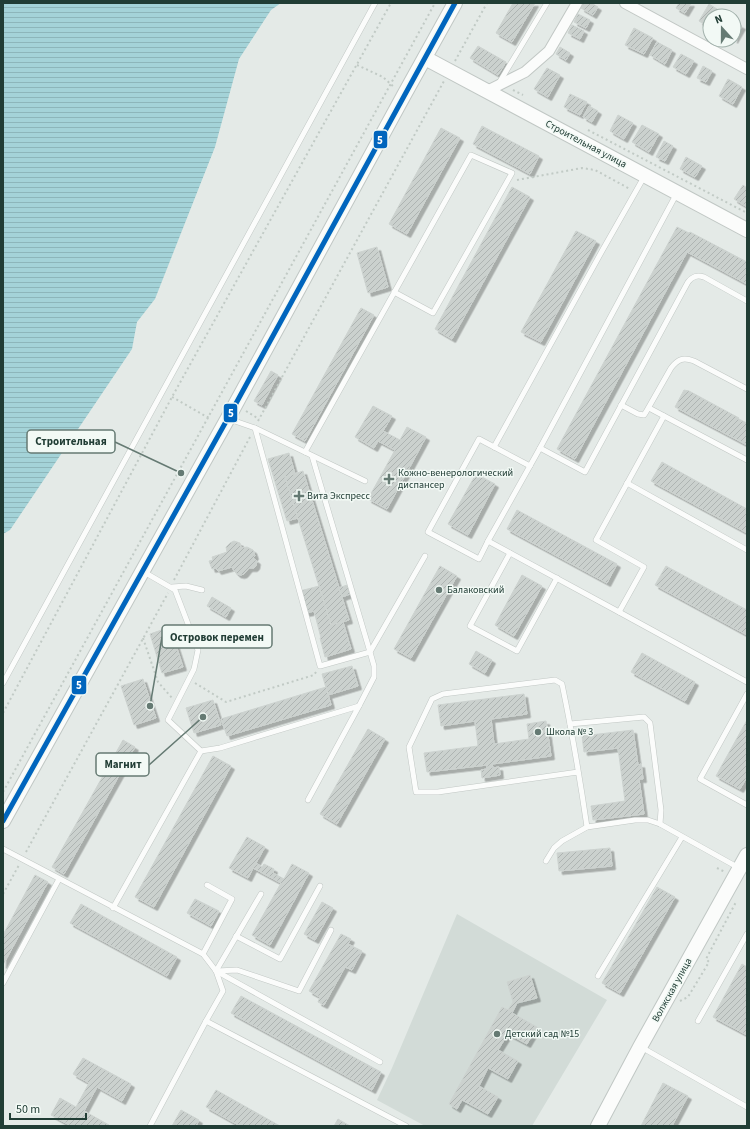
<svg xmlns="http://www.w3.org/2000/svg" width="750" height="1129" font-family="'Source Sans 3',sans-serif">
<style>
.built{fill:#d2dbd7}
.water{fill:url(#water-rules)}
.building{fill:url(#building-hatch);stroke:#cdd3d0;filter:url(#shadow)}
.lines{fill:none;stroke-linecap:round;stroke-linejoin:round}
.lane-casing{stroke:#c1c7c4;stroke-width:6}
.street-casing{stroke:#c1c7c4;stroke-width:12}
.secondary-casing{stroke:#c0c7c4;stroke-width:16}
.path{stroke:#c1cac5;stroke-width:2;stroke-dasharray:2 3;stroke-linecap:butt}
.lane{stroke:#fbfcfb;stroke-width:5}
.street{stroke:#fbfcfb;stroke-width:10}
.secondary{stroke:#fbfcfb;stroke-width:14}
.bus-1-casing{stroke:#f2f9f5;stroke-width:8}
.bus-1{stroke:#0065bd;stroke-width:5}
.poi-dot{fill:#657a73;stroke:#f2f9f5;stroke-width:1.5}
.labels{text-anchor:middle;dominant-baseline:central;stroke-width:3;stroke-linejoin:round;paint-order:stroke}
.street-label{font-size:10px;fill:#213d35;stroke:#f2f9f5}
.poi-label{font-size:10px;fill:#213d35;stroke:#f2f9f5;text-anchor:start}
.leader{fill:none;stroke:#657a73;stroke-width:1.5}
.callout-dot{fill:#657a73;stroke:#f2f9f5;stroke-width:1.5}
.callout{fill:#f2f9f5;stroke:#657a73;stroke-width:1.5}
.callout-label{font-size:11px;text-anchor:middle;font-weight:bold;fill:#213d35}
.line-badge{stroke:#f2f9f5;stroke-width:1.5}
.badge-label{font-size:11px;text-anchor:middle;font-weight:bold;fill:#fff}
</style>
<defs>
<pattern id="water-rules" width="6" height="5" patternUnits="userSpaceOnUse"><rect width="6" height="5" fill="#a4d3d8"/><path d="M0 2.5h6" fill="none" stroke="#8db6ba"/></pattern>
<pattern id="building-hatch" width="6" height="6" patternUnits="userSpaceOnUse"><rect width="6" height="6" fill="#cbd1ce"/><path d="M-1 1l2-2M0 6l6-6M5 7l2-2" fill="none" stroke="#aeb4b2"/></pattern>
<filter id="shadow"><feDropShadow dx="3.5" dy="3.5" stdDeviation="0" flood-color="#0004"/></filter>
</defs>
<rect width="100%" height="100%" fill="#e4eae7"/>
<path class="built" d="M457 914 607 1000 532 1126H425L377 1100 392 1068Z"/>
<path class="water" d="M3 3H281L271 10 239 59 215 147 155 299 137 322 132 349 10 530 3 534Z"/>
<g class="building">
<path d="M513 3H535L512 42 496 33Z"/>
<path d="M584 3H591L598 7 593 15 581 8Z"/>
<path d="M679 3H691L685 13 676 8Z"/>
<path d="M709 4 725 14 723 16H710V28L699 21Z"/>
<path d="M578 14 590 20 586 28 574 22Z"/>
<path d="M734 22 742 26 734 40Z"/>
<path d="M572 25 584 31 580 39 568 33Z"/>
<path d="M634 28 653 38 644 54 625 45Z"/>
<path d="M657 42 672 50 665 64 650 55Z"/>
<path d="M478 46 506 62 498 75 470 58Z"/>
<path d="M560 47 570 53 566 60 556 54Z"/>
<path d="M681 54 694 61 686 74 673 67Z"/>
<path d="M703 66 712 71 706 82 697 78Z"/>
<path d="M547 68 560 75 548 97 534 89Z"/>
<path d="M728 79 742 87 733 104 719 96Z"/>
<path d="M570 94 587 102 580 115 564 107Z"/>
<path d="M589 106 598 111 592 122 583 117Z"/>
<path d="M618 115 633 123 624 139 610 131Z"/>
<path d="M642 125 659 134 649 152 632 142Z"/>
<path d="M482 126 539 156 530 174 473 144Z"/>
<path d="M441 128 460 138 407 234 389 224Z"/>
<path d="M664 141 673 146 665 161 656 157Z"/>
<path d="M686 157 702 166 695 177 680 169Z"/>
<path d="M743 185 747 188V207L734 199Z"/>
<path d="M512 187 530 197 452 339 435 329Z"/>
<path d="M677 227 689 233 690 232 747 262V284L687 252 575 459 557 449Z"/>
<path d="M576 231 596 241 541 342 521 332Z"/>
<path d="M377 247 388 287 368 293 357 253Z"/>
<path d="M361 308 374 315 305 441 292 434Z"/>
<path d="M271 371 278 375 262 405 254 401Z"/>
<path d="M684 390 689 391 739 418 738 419 747 423V445L675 407Z"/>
<path d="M373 406 392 416 383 431 400 440 407 427 426 437 387 509 368 499 395 450 378 441 374 448 355 437Z"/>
<path d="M289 453 295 474 285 477 298 518 287 521 268 459Z"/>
<path d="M662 462 747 509V533L651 481Z"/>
<path d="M303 471 349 620 331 625 285 477Z"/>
<path d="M476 474 495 484 468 535 448 524Z"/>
<path d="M517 510 617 564 607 583 507 529Z"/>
<path d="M234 541 240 543 241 548 247 547 253 550 255 556 253 558 257 561 256 566 254 568H249L244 574 241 575 237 574 234 571 232 567 218 571 216 568 212 569 209 561 213 560 212 557 227 552 226 547 230 543Z"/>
<path d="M440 566 457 576 411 658 394 649Z"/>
<path d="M666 566 747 610V635L655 585Z"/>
<path d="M522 575 542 586 514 636 495 625Z"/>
<path d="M347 585 350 594 342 597 339 588Z"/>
<path d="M319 586 331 625 343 622 351 649 325 657 320 638H321L314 611 306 613 300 591Z"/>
<path d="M212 597 231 608 226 617 207 606Z"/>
<path d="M170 627 183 667 162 673 150 634Z"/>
<path d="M476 651 492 660 485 673 469 664Z"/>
<path d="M642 653 695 682 685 701 631 672Z"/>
<path d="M352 666 358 686 328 695 322 674Z"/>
<path d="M143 679 156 718 134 725 121 686Z"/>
<path d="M326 687 331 705 227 736 221 719Z"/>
<path d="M524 694 527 714 491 719 494 744 529 739 527 724 546 721 551 756 492 764 493 768 499 767 500 775 482 778 481 770 487 769V765L427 772 424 753 478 746 475 721 441 726 438 705Z"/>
<path d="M213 700 221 725 194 733 186 708Z"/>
<path d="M747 720V777L740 789 716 776Z"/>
<path d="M368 729 385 739 337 824 320 814Z"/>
<path d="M633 730 638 765 641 764 643 779H639L644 814 593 820 591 806 625 801 618 748 584 752 582 736Z"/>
<path d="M123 740 135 747 64 874 52 867Z"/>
<path d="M213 756 231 766 154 907 135 897Z"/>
<path d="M247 837 265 847 256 863 262 867 264 864 274 869 273 873 284 879 292 864 309 873 270 945 252 935 281 883 253 868 248 878 229 868Z"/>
<path d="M610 848 612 866 559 871 557 853Z"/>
<path d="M35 875 48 882 3 965V935Z"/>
<path d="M657 887 675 897 620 993 602 983Z"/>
<path d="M195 899 219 911 211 926 187 913Z"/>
<path d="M322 902 333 908 315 940 304 934Z"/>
<path d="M81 904 177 957 167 976 70 923Z"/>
<path d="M341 934 351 939 348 944 362 951 352 970 345 967 324 1005 318 1002 320 997 309 991Z"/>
<path d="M742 964 747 967V1035L713 1017Z"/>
<path d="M530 975 537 998 517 1003 512 1013 537 1027 527 1044 508 1034 498 1050 518 1061 508 1079 488 1068 479 1086 498 1097 488 1114 462 1100 457 1109 449 1104 502 1007 508 1010 513 1002 507 982Z"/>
<path d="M241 996 381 1072 372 1090 231 1013Z"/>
<path d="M83 1058 131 1084 122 1101 97 1087 84 1111 109 1125 108 1126H71L51 1115 60 1098 76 1107 89 1083 73 1074Z"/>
<path d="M663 1083 688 1096 672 1126H641Z"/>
<path d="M216 1090 280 1126H240L206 1107Z"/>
<path d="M181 1110 199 1120 196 1126H172Z"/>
<path d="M338 1119 350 1126H334Z"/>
</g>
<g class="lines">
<defs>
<g id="lane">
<path d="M499 83 547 3"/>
<path d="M677 193 540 448 585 472 688 282C693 276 697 275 704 277L747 301"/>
<path d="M621 405 638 414 644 415 646 412 671 368C678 359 683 357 694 361L747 389"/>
<path d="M649 408 747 460"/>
<path d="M229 419 255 428 320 666 370 652 312 456"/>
<path d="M255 428 365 481"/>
<path d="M494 447 602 251 644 177"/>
<path d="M540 448 488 541 619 612 644 567 596 540 664 416"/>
<path d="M305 452 471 155 512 173 433 313 394 292"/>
<path d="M627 483 747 550"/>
<path d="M488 541 479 559 428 532 479 439 530 466"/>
<path d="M510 553 470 626 517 651 557 578"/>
<path d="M172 587 186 586 202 590"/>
<path d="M619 612 747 682"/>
<path d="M3 683 375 3"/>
<path d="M747 694 700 779 747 805"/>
<path d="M359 706 374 677V666L370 652 425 556"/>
<path d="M570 724 644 717 650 723 661 810 660 824"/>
<path d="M201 751 220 748 359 706 308 800"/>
<path d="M578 772 438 792H416L409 747 432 699 443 694 555 680 562 684C572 732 580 779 587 827"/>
<path d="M3 849 203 954 216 971 223 991 206 1021 406 1126"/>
<path d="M546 861 554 848 562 841 587 827 635 820H648L660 824 739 868"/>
<path d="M113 908 201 751 168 720 194 669 198 650 175 590 144 572"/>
<path d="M236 936 280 959 320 886"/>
<path d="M203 954 232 899 207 885"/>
<path d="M216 971 380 1062"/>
<path d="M216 971 261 894"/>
<path d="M217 971 237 970 299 991 331 930"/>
<path d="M598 976 682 837"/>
<path d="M3 983 59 879"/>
<path d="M698 1021 747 934"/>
<path d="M641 1047 747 1107"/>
<path d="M150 1126 206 1021"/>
</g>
<g id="street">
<path d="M625 3 747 69"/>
<path d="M487 91 525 72 549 51 577 3"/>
</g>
<g id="secondary">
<path d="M425 58 747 230"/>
<path d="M3 821 228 418 404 95 455 3"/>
<path d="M598 1126 640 1047 747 855"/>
</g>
</defs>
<use href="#lane" class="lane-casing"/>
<use href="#street" class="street-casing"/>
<use href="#secondary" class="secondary-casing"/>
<g class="path">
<path d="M455 61 487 3"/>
<path d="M357 65 383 77 395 88"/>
<path d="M513 90 523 95"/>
<path d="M588 130 747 213"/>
<path d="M517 180 582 168 595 170 630 189"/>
<path d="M172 397 209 418"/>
<path d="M246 411 259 419"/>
<path d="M258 421 444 81"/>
<path d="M174 580 250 437"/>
<path d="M143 638 158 682 172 698"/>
<path d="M195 683 226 702 314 675 316 672"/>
<path d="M3 713 172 397 391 3"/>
<path d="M3 792 435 3"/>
<path d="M26 852 168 593"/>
<path d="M717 868 725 872"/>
<path d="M3 894 19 865"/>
<path d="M680 1001 688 997 709 962 706 959 736 902V901"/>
</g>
<use href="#lane" class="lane"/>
<use href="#street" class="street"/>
<use href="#secondary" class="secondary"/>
<defs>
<path id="bus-1" d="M3 821 228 418 455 3"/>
</defs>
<use href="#bus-1" class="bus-1-casing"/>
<use href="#bus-1" class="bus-1"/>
</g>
<g class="poi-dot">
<path d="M387 473h4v4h4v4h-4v4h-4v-4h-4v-4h4z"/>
<path d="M297 490h4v4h4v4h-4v4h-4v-4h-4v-4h4z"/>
<circle cx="439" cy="590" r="4"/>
<circle cx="538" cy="732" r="4"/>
<circle cx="497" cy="1034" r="4"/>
</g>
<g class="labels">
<g class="street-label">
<text transform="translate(586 144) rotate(28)">Строительная улица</text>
<text transform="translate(672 990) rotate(-61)">Волжская улица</text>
</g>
<g class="poi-label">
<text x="398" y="473">Кожно-венерологический<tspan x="398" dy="12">диспансер</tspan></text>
<text x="307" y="496">Вита Экспресс</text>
<text x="447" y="590">Балаковский</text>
<text x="546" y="732">Школа № 3</text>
<text x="505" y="1034">Детский сад №15</text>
</g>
</g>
<path class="leader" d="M181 473L115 442M150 706L162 637M203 717L149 765"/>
<g class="callout-dot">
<circle cx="181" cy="473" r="4"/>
<circle cx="150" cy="706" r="4"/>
<circle cx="203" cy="717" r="4"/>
</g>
<g class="callout">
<rect x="27" y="430" width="88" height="23" rx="4"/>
<rect x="162" y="625" width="110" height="23" rx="4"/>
<rect x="96" y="753" width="53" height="23" rx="4"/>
</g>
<g class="callout-label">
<text x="71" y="445">Строительная</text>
<text x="217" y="641">Островок перемен</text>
<text x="123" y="768">Магнит</text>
</g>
<g class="line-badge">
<rect x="373" y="130" width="15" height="19" rx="4" fill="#0065bd"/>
<rect x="223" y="403" width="15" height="20" rx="4" fill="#0065bd"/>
<rect x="71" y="675" width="16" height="20" rx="4" fill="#0065bd"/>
</g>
<g class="badge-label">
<text x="380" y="144">5</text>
<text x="231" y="417">5</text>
<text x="79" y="689">5</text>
</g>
<rect width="750" height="1129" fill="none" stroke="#213d35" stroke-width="8"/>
<g transform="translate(722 28) rotate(339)"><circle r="19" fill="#f2f9f5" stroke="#9eaea8"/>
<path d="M0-3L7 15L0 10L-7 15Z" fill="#657a73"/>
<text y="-6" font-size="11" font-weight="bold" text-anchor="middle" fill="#213d35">N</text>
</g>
<path d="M10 1113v6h76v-6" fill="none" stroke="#213d35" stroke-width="2"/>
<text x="16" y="1113" font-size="12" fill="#213d35" stroke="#f2f9f5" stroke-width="3" paint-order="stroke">50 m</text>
</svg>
